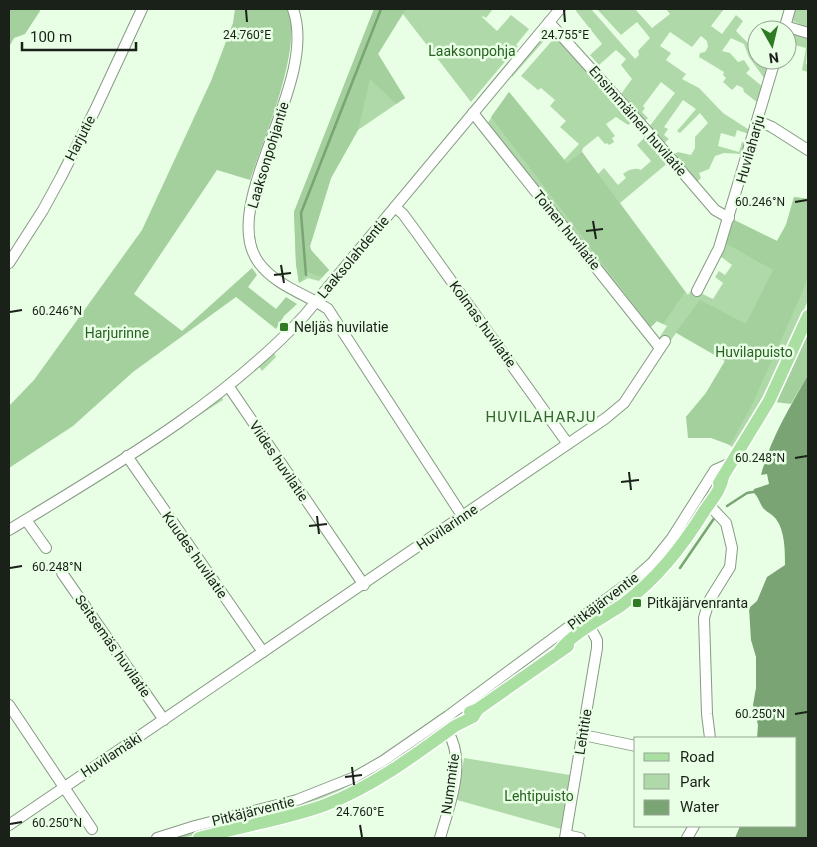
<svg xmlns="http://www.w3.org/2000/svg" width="817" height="847" font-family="Roboto,sans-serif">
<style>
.green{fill:#b0d9a9}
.forest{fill:#a4d09d}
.water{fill:#7aa474}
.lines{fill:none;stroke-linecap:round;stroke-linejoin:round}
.stream{stroke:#7aa474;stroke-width:2.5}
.minor-casing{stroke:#879b84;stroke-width:12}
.major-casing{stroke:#fff;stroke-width:15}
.minor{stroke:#fff;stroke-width:10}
.major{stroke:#a9e0a1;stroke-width:12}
.ticks{fill:none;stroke:#192118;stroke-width:2}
.poi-dot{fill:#2e7b23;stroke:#e8fee5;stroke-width:2}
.labels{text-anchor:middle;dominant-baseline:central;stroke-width:5;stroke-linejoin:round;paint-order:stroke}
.park-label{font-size:14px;fill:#286121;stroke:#e8fee5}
.street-label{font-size:14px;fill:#192118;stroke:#e8fee5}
.poi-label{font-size:14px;fill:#192118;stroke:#e8fee5;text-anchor:start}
.neighbourhood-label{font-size:15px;letter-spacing:1px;fill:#34642d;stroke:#e8fee5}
.ticks-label{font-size:12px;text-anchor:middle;fill:#192118;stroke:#e8fee5;stroke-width:5;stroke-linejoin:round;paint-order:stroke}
</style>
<rect width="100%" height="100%" fill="#e8fee5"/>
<g class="green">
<path d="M374 9H493L486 18 483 16 482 17 497 31 511 15 529 29 516 45 518 46 471 102 402 13 378 54 405 98 358 130 331 178 310 246 311 250 329 270 319 281 308 278 299 283 296 264 294 212Z"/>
<path d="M577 9H591L635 59 639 55 638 51 650 38 637 22 621 35 597 9H635L652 28 670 14 666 9H724L711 26 722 34 736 15 743 21 736 31 751 46 753 44 757 48V60H769L764 78 749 57 744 44 731 38 722 51 730 53 738 62 744 60 750 69 746 73 763 87 758 103 744 92 743 88 737 85 732 90 723 82 726 78 723 75 724 72 699 57 700 53 705 52 708 47 707 41 701 36 692 47 670 32 660 46 671 53 666 60 686 74 682 79 699 88 723 113 751 131 749 134 737 130 735 137 721 133 718 146 739 152 742 142H747L742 154 724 153 715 156 709 169 699 173 701 178 696 183 673 155 678 152 691 155 695 148V137L708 123 700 113 680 133 677 131 696 109 683 100 664 127 668 129 664 135 669 139 663 144 649 127 675 93 661 82 643 106 645 108 642 112 648 118 645 121 621 94 632 79 621 65 626 59 616 50 599 65 590 55 602 44 576 11Z"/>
<path d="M795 9H808V28L793 21Z"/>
<path d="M789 31 808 37 806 64 808 65V72L802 70 806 48 787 43Z"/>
<path d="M546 33 549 35 512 77V73Z"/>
<path d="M557 35 633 121 628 125 616 117 606 124 615 136 612 138 614 142 609 145 607 143 605 144 598 136 583 148 582 152 598 174 604 168 618 185 626 178 623 174C628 170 635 167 641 170L651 161 637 145 648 134 670 161 620 203 688 295 692 289 713 299 723 283 715 277 719 271 725 275 732 265 720 256 734 220 777 241 786 225 794 197 808 199V300L782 362 734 448 686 417 706 393 725 361 676 333 669 343 659 338 667 326 657 321 645 331 487 124 509 92 564 160 579 144 560 127 566 121 550 106 555 100 541 88 538 90 521 76Z"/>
<path d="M274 353 276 357 262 371 259 367Z"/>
<path d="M222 397 223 400 184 425 183 424Z"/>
<path d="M705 489 709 491C676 546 633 609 568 629L639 577Z"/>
<path d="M565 632 568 635 536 655 525 669 456 716Z"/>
<path d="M446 723 442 728 429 739 374 776 330 798 266 818 182 838H165L328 793 344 786Z"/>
<path d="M464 758 570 775 561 829 457 800Z"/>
</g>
<g class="forest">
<path d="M9 9H40V11L25 34 14 38 9 47Z"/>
<path d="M235 9H288C303 48 264 138 250 180L217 170 134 294 182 331 252 268 257 275 248 287 276 309 286 297 297 304 284 316 276 329 236 297 133 372 73 426 9 468V406L34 380 142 230 211 81 233 23Z"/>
<path d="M374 9H406L378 54 405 98 396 104 370 79 358 130 331 178 310 246 311 250 329 270 322 277 308 272 299 283 296 264 294 212Z"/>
<path d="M509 92 567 163 582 152 685 292 663 324 657 321 651 327 491 117Z"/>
<path d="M794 197 808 199V277L802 293 751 407 730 445 711 438H688L686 417 706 393 725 361 676 332 700 300 746 324 773 270 725 243 734 220 777 241 786 225Z"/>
<path d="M808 332V375L791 404 774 402Z"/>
</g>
<path class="water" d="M808 375V838H735L740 826H796V738H757L758 725 753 705 756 688V657L751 640 749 608 757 601 767 577 785 565C785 551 785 531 776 519 772 514 767 512 764 509 759 503 759 497 753 492L754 489 769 484 767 474 761 475C770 439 790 407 808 375Z"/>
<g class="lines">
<g class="stream">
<path d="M306 275 301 213 381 9"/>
<path d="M727 506 747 493 753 492"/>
<path d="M680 568 715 517"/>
</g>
<defs>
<g id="minor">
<path d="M293 9C320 84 216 205 259 263 276 286 306 294 328 309L463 517"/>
<path d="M549 22 647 131 715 210 729 218"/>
<path d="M785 26 808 33"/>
<path d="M784 30 790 9"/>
<path d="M473 113 660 348"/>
<path d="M758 121 772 127 808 150"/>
<path d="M395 207 403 214 417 233 568 444"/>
<path d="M9 263 43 210 61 177 95 110 142 9"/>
<path d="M697 291 719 248 775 60"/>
<path d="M229 387 364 585"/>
<path d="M127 456 263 652"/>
<path d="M709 505 726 523 732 548 730 567 709 601 704 618 707 714 710 738"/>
<path d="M26 520 46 548"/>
<path d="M9 530C112 467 221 405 304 316L560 9"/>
<path d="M62 573 164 720"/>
<path d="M9 705 92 829"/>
<path d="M583 735 636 746"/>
<path d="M9 825 606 418 624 403 665 341"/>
<path d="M566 835 580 838"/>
<path d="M157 838 195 826 297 800 355 777 383 761 448 716 635 578 652 563 672 538 715 470 733 462"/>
<path d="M440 838C449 806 467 763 448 732"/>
<path d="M565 838 597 648V640L590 627"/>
<path d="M687 838 694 826"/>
</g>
<g id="major">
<path d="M719 483 769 401 808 316"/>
<path d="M560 650C576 631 601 619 622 605 657 579 682 547 705 510 713 498 720 492 723 477"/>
<path d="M470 712 478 709 568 646"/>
<path d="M199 838C240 826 284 820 325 805 372 787 414 756 455 726L473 717 478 709"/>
</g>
</defs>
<use href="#minor" class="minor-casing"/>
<use href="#major" class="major-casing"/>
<use href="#minor" class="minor"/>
<use href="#major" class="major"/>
</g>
<path class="ticks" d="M246 10 247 22M564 10 565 22M795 202 807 200M593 221 596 239M586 231 603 229M281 265 284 283M274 275 291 273M10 312 22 310M795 458 807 456M629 472 631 490M621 482 639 480M317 516 319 534M309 526 327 524M10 568 22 566M795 714 807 712M352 767 354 785M345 777 362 775M10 824 22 822M360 825 362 837"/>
<g class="poi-dot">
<rect x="279" y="322" width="10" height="10" rx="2.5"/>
<rect x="632" y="598" width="10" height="10" rx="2.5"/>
</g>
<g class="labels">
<g class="park-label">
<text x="472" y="51">Laaksonpohja</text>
<text x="117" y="333">Harjurinne</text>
<text x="754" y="352">Huvilapuisto</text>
<text x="539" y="796">Lehtipuisto</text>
</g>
<g class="street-label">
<text transform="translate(638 121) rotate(49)">Ensimmäinen huvilatie</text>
<text transform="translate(80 138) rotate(-63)">Harjutie</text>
<text transform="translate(750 149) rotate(-74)">Huvilaharju</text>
<text transform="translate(268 155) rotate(-73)">Laaksonpohjantie</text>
<text transform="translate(567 230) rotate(51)">Toinen huvilatie</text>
<text transform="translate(353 257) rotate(-50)">Laaksolahdentie</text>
<text transform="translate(483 324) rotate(54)">Kolmas huvilatie</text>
<text transform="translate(279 461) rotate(56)">Viides huvilatie</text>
<text transform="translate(447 527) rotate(-34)">Huvilarinne</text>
<text transform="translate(195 555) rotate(55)">Kuudes huvilatie</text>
<text transform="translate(603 601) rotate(-37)">Pitkäjärventie</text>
<text transform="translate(113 646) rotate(55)">Seitsemäs huvilatie</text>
<text transform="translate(583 732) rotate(-81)">Lehtitie</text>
<text transform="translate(111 755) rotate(-33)">Huvilamäki</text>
<text transform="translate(450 784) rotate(-82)">Nummitie</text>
<text transform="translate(253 811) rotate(-14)">Pitkäjärventie</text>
</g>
<g class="poi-label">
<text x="294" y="327">Neljäs huvilatie</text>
<text x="647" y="603">Pitkäjärvenranta</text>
</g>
<g class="neighbourhood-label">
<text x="541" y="417">HUVILAHARJU</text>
</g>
</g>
<g class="ticks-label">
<text x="247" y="39">24.760°E</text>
<text x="565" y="39">24.755°E</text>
<text x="760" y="206">60.246°N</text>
<text x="57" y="315">60.246°N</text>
<text x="760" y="462">60.248°N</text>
<text x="57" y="571">60.248°N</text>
<text x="760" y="718">60.250°N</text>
<text x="360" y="816">24.760°E</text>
<text x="57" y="827">60.250°N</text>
</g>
<rect width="817" height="847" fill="none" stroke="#192118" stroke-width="20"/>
<rect x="634" y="737" width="162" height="90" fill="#e8fee5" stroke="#95a693"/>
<rect x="644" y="753" width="25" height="8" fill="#a9e0a1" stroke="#95a693"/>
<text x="680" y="762" font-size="15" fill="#192118">Road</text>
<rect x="644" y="774" width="25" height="15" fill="#b0d9a9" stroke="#95a693"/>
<text x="680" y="787" font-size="15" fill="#192118">Park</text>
<rect x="644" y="800" width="25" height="15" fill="#7aa474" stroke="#95a693"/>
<text x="680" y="812" font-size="15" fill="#192118">Water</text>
<g transform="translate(772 45) rotate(172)"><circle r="24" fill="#e8fee5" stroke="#95a693"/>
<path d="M0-4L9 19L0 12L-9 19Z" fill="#2e7b23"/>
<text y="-8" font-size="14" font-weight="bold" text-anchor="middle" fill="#192118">N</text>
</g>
<path d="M22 42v8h114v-8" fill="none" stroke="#192118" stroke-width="2.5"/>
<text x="30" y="42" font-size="15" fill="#192118" stroke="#e8fee5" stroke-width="4" paint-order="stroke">100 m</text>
</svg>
